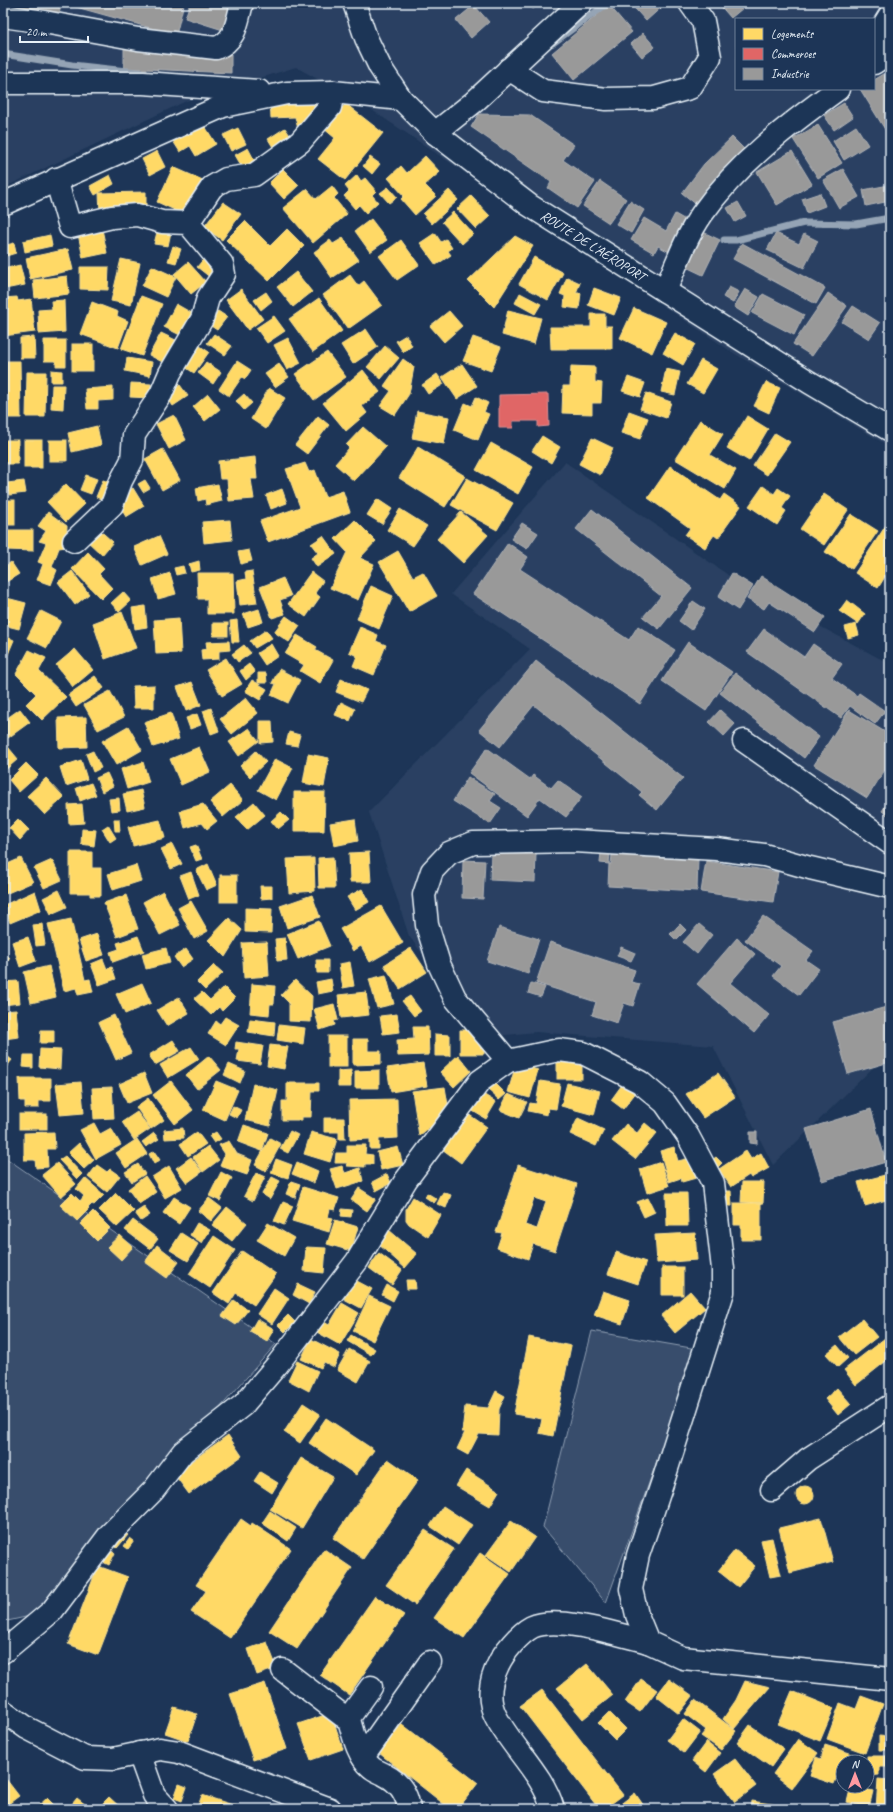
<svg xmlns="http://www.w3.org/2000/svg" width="893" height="1812" font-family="Caveat,sans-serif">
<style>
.built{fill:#2a4162;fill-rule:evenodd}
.green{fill:#374d6c;stroke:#909fb2}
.homes{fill:#ffd966;stroke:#f8e092;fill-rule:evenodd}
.shops{fill:#e06666;stroke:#e29092}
.industry{fill:#999;stroke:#b1b3b6}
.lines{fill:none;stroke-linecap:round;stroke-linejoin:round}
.stream{stroke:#95a4b5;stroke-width:7}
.minor-casing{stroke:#e8f1f8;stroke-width:25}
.highway-casing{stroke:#e8f1f8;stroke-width:25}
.minor{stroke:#1d3557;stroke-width:22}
.highway{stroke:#1d3557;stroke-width:22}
.labels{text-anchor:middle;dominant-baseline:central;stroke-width:4;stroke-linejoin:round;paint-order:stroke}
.street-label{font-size:14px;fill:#e8f1f8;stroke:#1d3557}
</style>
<rect width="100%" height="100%" fill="#1d3557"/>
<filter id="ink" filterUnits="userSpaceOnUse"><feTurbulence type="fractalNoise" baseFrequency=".025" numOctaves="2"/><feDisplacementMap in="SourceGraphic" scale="8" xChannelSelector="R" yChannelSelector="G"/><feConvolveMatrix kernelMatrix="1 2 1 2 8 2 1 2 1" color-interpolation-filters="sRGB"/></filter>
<g filter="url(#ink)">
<g class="built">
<path d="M3 3H890V447L732 352 369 108 296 67 186 101 3 188ZM736 19H874V89H736Z"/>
<path d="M565 462 741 584 890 664V1051L773 1165 713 1046 536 1032 485 1037 409 936 369 812 530 649 451 594Z"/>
</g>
<g class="green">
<path d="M3 1156 276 1344 39 1614 3 1622Z"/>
<path d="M592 1331 697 1349 606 1603 543 1527Z"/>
</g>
<g class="homes">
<path d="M315 100V118L299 133 295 117 271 118 270 101Z"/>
<path d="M346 104 383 133 345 180 318 159 335 138 323 128Z"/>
<path d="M203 123 216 144 196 156 190 146 180 152 173 141Z"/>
<path d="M238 128 246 144 231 151 223 135Z"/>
<path d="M285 128 294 141 276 152 268 139Z"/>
<path d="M248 148 257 165 245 172 235 155Z"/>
<path d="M157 151 165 167 150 175 142 159Z"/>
<path d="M425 156 440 172 425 185 436 196 415 215 401 199 404 196 388 178 401 166 407 173Z"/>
<path d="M370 157 380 164 372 174 363 166Z"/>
<path d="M173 167 205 181 188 216 157 202Z"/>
<path d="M283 169 299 185 284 199 269 183Z"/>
<path d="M110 175 114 184 95 195 90 186Z"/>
<path d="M357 175 361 181 365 178 376 191 372 195 378 202 366 213 359 205 355 209 344 196 349 191 345 186Z"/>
<path d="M332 186 338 194 334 198 347 214 313 243 283 208 307 189 316 199Z"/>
<path d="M388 187 397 197 389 203 380 193Z"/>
<path d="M449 190 458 200 432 224 423 214Z"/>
<path d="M146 192V212L100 213 99 193Z"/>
<path d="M471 196 490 216 476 229 457 209Z"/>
<path d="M223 202 241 214 222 240 204 227Z"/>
<path d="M453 212 473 234 462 244 442 222Z"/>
<path d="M371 219 387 240 370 252 355 231Z"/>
<path d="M245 221 270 246 287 229 304 246 269 281 226 240Z"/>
<path d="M153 222 171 232 168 246 154 244 157 232 151 231Z"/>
<path d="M102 229 107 253 83 258 78 234Z"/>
<path d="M435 233 441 242 446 239 452 248 448 251 451 255 436 265 420 243Z"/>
<path d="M50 235 52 246 25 252 23 241Z"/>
<path d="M515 236 533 246 494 307 468 281Z"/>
<path d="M343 238 359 260 332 278 314 252 330 240 333 244Z"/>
<path d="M401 240 419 265 397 280 379 256Z"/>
<path d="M14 243 16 253 3 257V246Z"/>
<path d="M173 246 181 249 176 263 168 261Z"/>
<path d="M68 249 73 270 30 279 26 258Z"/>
<path d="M206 256 220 267 211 278 197 267Z"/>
<path d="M534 257 563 273 548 300 519 284Z"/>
<path d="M121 259 140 263 131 305 111 301Z"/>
<path d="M188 262 206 282 191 294 174 274Z"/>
<path d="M20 265 25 285 5 289 3 269Z"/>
<path d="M152 266 176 277 166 297 142 286Z"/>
<path d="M80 267H109L108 290 80 289Z"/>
<path d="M296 272 312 292 293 307 277 287Z"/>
<path d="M350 275 358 286 364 281 382 305 348 329 323 295Z"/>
<path d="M67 276 69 294 35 298 33 280Z"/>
<path d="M567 277 580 283 576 293H581L579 309 564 307 565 296 560 294Z"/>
<path d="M594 288 621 298 614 315 588 305Z"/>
<path d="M241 289 263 319 248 330 226 300Z"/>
<path d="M266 292 272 301 261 310 254 300Z"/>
<path d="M520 293 541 304 535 314 515 303Z"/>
<path d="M141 296 162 304 142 356 121 349Z"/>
<path d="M17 297 18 301 31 299 35 332 3 336V298Z"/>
<path d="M319 298 342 331 313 352 289 319Z"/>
<path d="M64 300 65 332 39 334 38 310 52 309 51 301Z"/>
<path d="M92 302 118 312 117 316 128 321 118 348 80 334Z"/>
<path d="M176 304 197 316 186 338 164 327Z"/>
<path d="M634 308 666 322 652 353 620 338Z"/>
<path d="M508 310 541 318 534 344 502 335Z"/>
<path d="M218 311 227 317 217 330 208 324Z"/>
<path d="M449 311 462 326 444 342 430 326Z"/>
<path d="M591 314H605V326H612V349H551L550 327H591Z"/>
<path d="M274 316 285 331 267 343 256 328Z"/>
<path d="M366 329 378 347 353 364 341 345Z"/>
<path d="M161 333 182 343 170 366 149 355Z"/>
<path d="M675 333 695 344 683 365 663 353Z"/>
<path d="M214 334 232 346 225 355 207 343Z"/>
<path d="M406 335 412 346 403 352 396 341Z"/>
<path d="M34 337 35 358H20V338Z"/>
<path d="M473 337 501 347 491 371 463 361Z"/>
<path d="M288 338 301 363 287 370 274 345Z"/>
<path d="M44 340H66V366H56V361H44Z"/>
<rect x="72" y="344" width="21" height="27"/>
<path d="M197 344 209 352 194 373 182 365Z"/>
<path d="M385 346 399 358 381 379 367 367Z"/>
<path d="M327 352 346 377 314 400 295 374Z"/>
<path d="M127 358 152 362 150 376 125 371Z"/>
<path d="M403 359 414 367 409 394 395 415 380 406 391 391 384 386Z"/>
<path d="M701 360 717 369 703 393 687 384Z"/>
<path d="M4 361H20L21 418H4Z"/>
<path d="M237 361 251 370 245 379 242 377 229 396 219 389Z"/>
<path d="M206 362 221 372 213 384 198 373Z"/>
<path d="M279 364 289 377 275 387 265 374Z"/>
<path d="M462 364 477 386 457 399 442 377Z"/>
<path d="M571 366 595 367V382L602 383 601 403H592V414L562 413 563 386H570Z"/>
<path d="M666 369 680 372 675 395 661 392Z"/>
<path d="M51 370 62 371V382H51Z"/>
<path d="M363 370 380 392 362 406 367 413 346 431 323 403Z"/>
<path d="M27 372H46L45 417H26Z"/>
<path d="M437 374 444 384 428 394 422 385Z"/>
<path d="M628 377 645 383 640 397 622 391Z"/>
<path d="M766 382 780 388 769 413 754 406Z"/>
<path d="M131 383 151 384 150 398 130 397Z"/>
<path d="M52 385H64L63 409 51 408Z"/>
<path d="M180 385 188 396 173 406 165 395Z"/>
<path d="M113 387V400L98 401V409H87L85 389Z"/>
<path d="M269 388 285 398 266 429 251 419Z"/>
<path d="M646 393 671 402 666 418 640 409Z"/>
<path d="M208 394 220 409 205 421 193 407Z"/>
<path d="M244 394 252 403 244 410 236 401Z"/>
<path d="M476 397 488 403 484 412 489 414 478 440 454 430 465 403 472 406Z"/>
<path d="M417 411 449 417 444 444 412 438Z"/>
<path d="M629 411 648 418 640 439 621 433Z"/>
<path d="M174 415 186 440 169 449 156 424Z"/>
<path d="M318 416 329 425 307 454 295 445Z"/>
<path d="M747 416 768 429 749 461 727 448Z"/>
<path d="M700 420 723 434 710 455 736 470 725 489 675 459Z"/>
<path d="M97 426 101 445 72 452 68 433Z"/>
<path d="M363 427 386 447 354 481 335 464 349 448 346 445Z"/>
<path d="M775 433 790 442 767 475 753 466Z"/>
<path d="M542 436 560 447 551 463 532 451Z"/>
<path d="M592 438 613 448 600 475 579 464Z"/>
<rect x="4" y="440" width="14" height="24"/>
<rect x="24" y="440" width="18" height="28"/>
<rect x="49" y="440" width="18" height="21"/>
<path d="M491 443 533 467 518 494 476 470Z"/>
<path d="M418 447 465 476 445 507 399 478Z"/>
<path d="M163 449 180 480 162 490 145 459Z"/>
<path d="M255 457 257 479H251L254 499 229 501 227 479H220L218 461Z"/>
<path d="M305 463 309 472 315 470 325 497 343 491 350 512 268 542 260 521 300 507 286 469Z"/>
<path d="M670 466 720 500 724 494 741 506 718 538 714 535 705 548 685 535 690 528 648 498Z"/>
<path d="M86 475 97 479 91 494 80 490Z"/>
<path d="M467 478 513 503 497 530 451 505Z"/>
<path d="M103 480 114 484 108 502 96 497Z"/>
<path d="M145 480 150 488 143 492 138 484Z"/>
<path d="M24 481 26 493 9 495 7 483Z"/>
<path d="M66 484 85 504 66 522 47 502Z"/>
<path d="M218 484 222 501 206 505 205 499 198 501 196 488Z"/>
<path d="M763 486 774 494 778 488 790 496 782 508 786 511 777 525 749 506Z"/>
<path d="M133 488 144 506 126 517 118 503 122 495Z"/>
<path d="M282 489 287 503 271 509 266 495Z"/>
<path d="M824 494 848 510 824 545 800 529Z"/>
<path d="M377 499 392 509 382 524 367 515Z"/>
<rect x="3" y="500" width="12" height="25"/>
<path d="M400 509 427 526 413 546 387 530Z"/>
<path d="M48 512 67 526 66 547 59 548 52 567 57 570 51 585 37 580 43 564 38 562 46 543 39 541 46 531 38 526Z"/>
<path d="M461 512 488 535 463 563 437 539Z"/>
<path d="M851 514 878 531 852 569 825 552Z"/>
<path d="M890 519V569L878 588 855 573Z"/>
<path d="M230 520 232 540 204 543 202 522Z"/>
<path d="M355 520 376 541 360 558 374 564 358 600 330 588 347 552 335 539Z"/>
<path d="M96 527 113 542 102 555 85 539Z"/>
<path d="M7 530H33V551L6 550Z"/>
<path d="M159 536 167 554 142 565 134 547Z"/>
<path d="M323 536 336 554 317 567 311 558 318 553 311 544Z"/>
<path d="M249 550 252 561 241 564 238 552Z"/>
<path d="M398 551 413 577 423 572 437 596 409 612 379 562Z"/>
<path d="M88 552 104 569 99 574 112 588 101 599 72 569Z"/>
<path d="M199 561 200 570 191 572 189 564Z"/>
<path d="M11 562 19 574 3 584V568Z"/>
<path d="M183 566 185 573 176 575 174 568Z"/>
<path d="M72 571 89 594 75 605 58 582Z"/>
<path d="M252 571 257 603 240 605 237 581 246 579 245 572Z"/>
<path d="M311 572 323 581 315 593 320 597 306 617 288 604Z"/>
<path d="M170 573 176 594 158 599 152 579Z"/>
<path d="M197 573H233L234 614H207V599H198Z"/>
<path d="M283 578 291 596 280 600 285 614 272 618 260 587Z"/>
<path d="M371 586 393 596 379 629 357 619Z"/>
<path d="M123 592 131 601 119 612 111 603Z"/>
<path d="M3 597 26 603 19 629 3 625Z"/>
<path d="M847 600 865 614 858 624 839 611Z"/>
<path d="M145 606 147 627 135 629 132 608Z"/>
<path d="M259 609 263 622 248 627 243 614Z"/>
<path d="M41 611 61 621 47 648 27 638Z"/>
<path d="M122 612 136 648 105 659 93 623Z"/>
<path d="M286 616 300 626 289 642 274 632Z"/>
<path d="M179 618 181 653 156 654 154 620Z"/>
<path d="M237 620 239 642H232L230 621Z"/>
<rect x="213" y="623" width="15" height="13"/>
<path d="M856 624 859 635 848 638 845 627Z"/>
<path d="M360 627 378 635 376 641 386 645 374 675 353 666 357 656 349 652Z"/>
<path d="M266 630 272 638 255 648 250 641Z"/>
<path d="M3 635 14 640 6 659 3 658Z"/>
<path d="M297 635 317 647 315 650 333 660 320 683 300 671 304 665 285 654Z"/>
<path d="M229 641 230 650 219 651V659L202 660 201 650 207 649 206 642Z"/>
<path d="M271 644 278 656 265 665 257 653Z"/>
<path d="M244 645 251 653 238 662 232 654Z"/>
<path d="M75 649 93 670 73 687 56 665Z"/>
<path d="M29 650 46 658 39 671 66 697 42 720 26 704 36 694 16 674Z"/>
<path d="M226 658 242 684 222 696 206 670Z"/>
<path d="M249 664 255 672 246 680 240 671Z"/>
<path d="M279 669 300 680 288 703 271 695 276 684 272 683Z"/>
<path d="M258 673H266L267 683H258Z"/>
<path d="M95 676 104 688 76 707 68 695Z"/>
<path d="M341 679 367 690 361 702 336 692Z"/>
<path d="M252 680 267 689 260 700 245 691Z"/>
<path d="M192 682 201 705 186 711 177 687Z"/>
<path d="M154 685V708H134L133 686Z"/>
<path d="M110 691 124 717 98 730 84 705Z"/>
<path d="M246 698 258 713 232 734 220 719Z"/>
<path d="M341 702 355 709 350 721 335 715Z"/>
<path d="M211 708 219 731 211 734 203 711Z"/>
<path d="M20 709 30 722 8 738 3 732V721Z"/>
<path d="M171 713 179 739 153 747 144 722Z"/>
<path d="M197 714 201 725 190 729 186 718Z"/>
<path d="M86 717 87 747 59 748 58 718Z"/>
<path d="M260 721H272L273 742 260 743Z"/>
<path d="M128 726 142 750 116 765 102 741Z"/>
<path d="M249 728 259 741 239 756 229 742Z"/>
<path d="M289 732 300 735 297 746 286 744Z"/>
<path d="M4 742 18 759 3 772V742Z"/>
<path d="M199 747 210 772 181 785 170 759Z"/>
<path d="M93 751 101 768 93 772 86 754Z"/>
<path d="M256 751 266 762 250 777 240 766Z"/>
<path d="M308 754 329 758 324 787 303 783Z"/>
<path d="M275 759 293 768 276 800 258 790Z"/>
<path d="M81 760 87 779 66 786 60 767Z"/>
<path d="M143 762 149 782 127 789 121 769Z"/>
<path d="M26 763 38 775 19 792 9 780Z"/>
<path d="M107 773 113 786 102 792 96 778Z"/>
<path d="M46 778 64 797 45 815 27 796Z"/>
<path d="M91 783 96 795 80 801 76 788Z"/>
<path d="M230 785 243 800 223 817 210 802Z"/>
<path d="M141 790 145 807 127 811 123 794Z"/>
<path d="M294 792H325L324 831H294Z"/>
<path d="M119 798 120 810 111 811 109 799Z"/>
<path d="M254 802 265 815 247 830 236 817Z"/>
<path d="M82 804 84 823 69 824 68 805Z"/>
<path d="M203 804 217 821 207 829 202 823 185 828 180 811Z"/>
<path d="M281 812 289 820 278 829 271 821Z"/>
<path d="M18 819 29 830 20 840 9 828Z"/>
<path d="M114 819H119L120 831H115Z"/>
<path d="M355 819 358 841 334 846 330 823Z"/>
<path d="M160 820 165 838 133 846 128 827Z"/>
<path d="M108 825 116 838 110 842 102 829Z"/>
<path d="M82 829 96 830 94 846 81 844Z"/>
<path d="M172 844 182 864 171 869 161 849Z"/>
<path d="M196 845 202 859 196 861 190 847Z"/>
<path d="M70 852H92V868H101V896H90V893H70Z"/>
<path d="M369 852 371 882H350L349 853Z"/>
<path d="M333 857 335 888H319L318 858Z"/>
<path d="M21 858 33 882 3 895V866Z"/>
<path d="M314 858 315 891 289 893 287 859Z"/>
<path d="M52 860 62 880 44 888 34 868Z"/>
<path d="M208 864 217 885 206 890 196 870Z"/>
<path d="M136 865 141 881 113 890 108 874Z"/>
<path d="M191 872 199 895 189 899 180 876Z"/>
<rect x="220" y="875" width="17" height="27"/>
<path d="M260 886H272V898L261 899Z"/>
<path d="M362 889 369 902 355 910 347 897Z"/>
<path d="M59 890 67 907 51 914 43 898Z"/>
<path d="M35 891 41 910 10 923 4 905Z"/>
<path d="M163 891 180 925 160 935 143 902Z"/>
<path d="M126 895 138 929 117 937 104 903Z"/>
<path d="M312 895 320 917 287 928 280 906Z"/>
<path d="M191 901 208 931 194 939 178 908Z"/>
<path d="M381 906 403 943 370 962 361 946 353 951 340 929Z"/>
<path d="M245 908 272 909 271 933 245 932Z"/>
<path d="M229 918 242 930 225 957 208 940Z"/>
<path d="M71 919 85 980 90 979 93 992 78 995 76 988 64 991 48 924Z"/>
<path d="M319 921 330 946 298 959 287 934Z"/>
<path d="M42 924 45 945 36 946 33 925Z"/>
<path d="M97 934 104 955 86 961 79 940Z"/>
<path d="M138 936 144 951 113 962 110 952 119 949 117 943Z"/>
<path d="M28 937 36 961 20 967 12 942Z"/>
<path d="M285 938 287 960 277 961 275 939Z"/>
<path d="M267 942 269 976 244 978 242 943Z"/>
<path d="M166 948 170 963 146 969 142 954Z"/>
<path d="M411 948 427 972 400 989 384 965Z"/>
<path d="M186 949 193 959 181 967 174 957Z"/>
<path d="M3 952 10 958 3 967Z"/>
<path d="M103 959 107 969 112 967 116 979 99 985 91 964Z"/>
<path d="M316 960H328V973H317Z"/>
<path d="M350 962 354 986 343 988 339 964Z"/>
<path d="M214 965 223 973 205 990 197 982Z"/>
<path d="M49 966 56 997 31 1003 24 972Z"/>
<path d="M386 975 394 1004 377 1008 369 979Z"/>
<path d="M331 979 333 991 318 994 316 982Z"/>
<path d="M295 980 312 996 311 1022 289 1021V1003L281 995Z"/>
<path d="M18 981 20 1003 3 1005V982Z"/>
<path d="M142 983 151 1003 125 1014 116 994Z"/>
<path d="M252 984 275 986 274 1004H270L269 1015 250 1013Z"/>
<path d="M224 987 235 998 222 1011 219 1007 211 1015 194 999 202 992 210 1000Z"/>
<path d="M366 992 369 1015 341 1018 338 995Z"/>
<path d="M410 996 421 1011 414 1016 402 1001Z"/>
<path d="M179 997 189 1013 167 1026 157 1010Z"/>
<path d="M334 1004 338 1020 334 1021 335 1025 320 1030 314 1009Z"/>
<path d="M16 1010 19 1037 4 1039 3 1011Z"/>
<path d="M397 1014 400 1032 383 1034 380 1016Z"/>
<path d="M114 1015 131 1053 116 1060 99 1022Z"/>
<path d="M225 1017 239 1025 226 1045 208 1034 216 1021 220 1024Z"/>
<path d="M250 1019 275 1022 274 1036 248 1032Z"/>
<path d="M279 1025 305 1028 303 1044 277 1040Z"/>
<path d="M413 1027H428L429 1055 398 1056 397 1040 414 1039Z"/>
<path d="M41 1030H54V1043H40Z"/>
<path d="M460 1030H478L484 1039V1054H460Z"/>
<path d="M435 1034 450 1035V1056H435Z"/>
<rect x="328" y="1036" width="19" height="31"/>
<path d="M353 1039H368V1051H381V1064L353 1065Z"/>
<path d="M173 1040 180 1051 155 1065 149 1055Z"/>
<path d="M236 1042 263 1046 260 1064 237 1061 239 1049H235Z"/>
<path d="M270 1045 288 1047 284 1069 267 1066Z"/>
<path d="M191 1047 199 1059 168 1078 160 1065Z"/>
<path d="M40 1049 61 1050 60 1069 39 1067Z"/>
<path d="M3 1053 12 1060 3 1071Z"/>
<path d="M24 1055H33V1068L23 1067Z"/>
<path d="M458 1055 471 1071 454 1087 440 1072Z"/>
<path d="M209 1056 221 1070 197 1089 186 1075Z"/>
<rect x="557" y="1062" width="25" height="17"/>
<path d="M423 1063 427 1086 391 1092 387 1068Z"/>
<path d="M229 1064 245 1071 240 1083 224 1075Z"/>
<path d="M516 1064 538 1070 530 1098 508 1092Z"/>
<path d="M351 1070V1087H338V1071Z"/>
<path d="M379 1070V1088H355V1071Z"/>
<path d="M144 1073 152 1093 127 1103 119 1084Z"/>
<path d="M718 1073 735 1097 703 1118 686 1094Z"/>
<path d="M19 1078H51V1101H39V1108H25V1101H20Z"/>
<path d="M492 1080 506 1094 499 1100 485 1087Z"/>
<path d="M171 1081 193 1110 175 1124 153 1095Z"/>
<path d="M216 1081 238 1090 225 1120 203 1110Z"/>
<path d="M540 1081 560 1084 556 1109 548 1108 547 1115 528 1111 530 1103 536 1104Z"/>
<path d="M81 1082 84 1113 60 1115 56 1084Z"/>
<path d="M624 1082 637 1091 623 1109 611 1100Z"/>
<path d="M287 1083H319V1091H312L311 1117H302V1120H282V1101H287Z"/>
<path d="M567 1083 600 1091 594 1115 561 1106Z"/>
<path d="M253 1084 278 1090 270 1126 245 1120Z"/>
<path d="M112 1087 114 1118 94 1119 92 1088Z"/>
<path d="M445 1087 449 1111 419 1136 412 1091Z"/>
<path d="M481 1093 496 1102 486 1119 471 1110Z"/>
<path d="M508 1094 527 1102 519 1118 500 1110Z"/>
<path d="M148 1098 164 1120 151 1129 136 1107Z"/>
<path d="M397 1099 398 1138 379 1139V1149H370V1139L350 1140 349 1100Z"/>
<path d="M233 1106 241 1110 237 1118 229 1114Z"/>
<path d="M137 1112 150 1129 134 1140 122 1122Z"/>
<rect x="19" y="1114" width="28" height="15"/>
<path d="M468 1114 487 1127 461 1163 442 1149Z"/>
<path d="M324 1118H344L345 1139H339V1132H324Z"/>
<path d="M578 1118 604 1130 596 1146 570 1134Z"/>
<path d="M94 1123 100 1134 111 1128 121 1145 96 1159 80 1130Z"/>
<path d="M645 1123 657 1133 635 1159 612 1141 626 1124 637 1133Z"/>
<path d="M244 1125 268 1133 262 1151 238 1142Z"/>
<path d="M183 1128 184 1138 165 1139 164 1130Z"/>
<path d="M290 1131 298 1135 288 1153 280 1149Z"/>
<path d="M54 1132 55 1149H47L48 1167 36 1168 35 1160H24V1133Z"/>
<path d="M197 1132 206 1144 188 1156 180 1144Z"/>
<path d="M216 1132 221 1139 214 1143 209 1136Z"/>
<path d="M311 1132 337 1139 330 1162 304 1154Z"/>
<path d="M154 1133 159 1139 146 1147 142 1142Z"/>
<path d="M270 1138 281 1144 266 1171 255 1165Z"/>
<path d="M137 1139 147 1154 126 1168 116 1153Z"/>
<path d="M229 1141 237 1154 252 1160 247 1175 220 1166 225 1154 219 1145Z"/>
<path d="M79 1143 94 1160 84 1169 68 1153Z"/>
<path d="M347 1145H366L365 1154 373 1155V1164H365V1167L347 1166V1163H335L336 1153H347Z"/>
<path d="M208 1146 219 1160 203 1172 193 1157Z"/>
<path d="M398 1147 403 1165 381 1170 377 1152Z"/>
<path d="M674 1147 678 1161 690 1158 696 1178 682 1182 681 1178 669 1182 660 1151Z"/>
<path d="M154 1151 160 1160 154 1164 149 1154Z"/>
<path d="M746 1151 751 1159 761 1153 769 1168 751 1178 749 1175 731 1187 719 1169Z"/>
<path d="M65 1156 82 1174 77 1179 59 1160Z"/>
<path d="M191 1157 202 1172 187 1183 176 1168Z"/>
<path d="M716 1157 722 1163 718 1167 712 1160Z"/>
<path d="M276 1159 292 1165 288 1178 271 1173Z"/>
<path d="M297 1162 318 1171 314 1183 292 1174Z"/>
<path d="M661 1162 669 1186 647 1193 640 1169Z"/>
<path d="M57 1163 76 1184 61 1197 42 1175Z"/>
<path d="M138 1164 145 1174 132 1182 125 1172Z"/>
<path d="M97 1165 107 1172 110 1169 120 1176 107 1192 88 1177Z"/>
<path d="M518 1165 577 1184 555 1251 533 1244 528 1259 497 1248 502 1233 496 1232ZM534 1198 546 1202 537 1229 525 1225Z"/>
<path d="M169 1166 182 1188 165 1198 152 1177Z"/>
<path d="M342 1166 345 1173 360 1168 363 1181 337 1189 330 1169Z"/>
<path d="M221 1172 232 1178 220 1201 209 1196Z"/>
<path d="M256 1173 265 1177 253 1201 244 1196Z"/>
<path d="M387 1174 391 1183 376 1191 372 1182Z"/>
<path d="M885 1175 890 1199 865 1206 858 1182Z"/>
<path d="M145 1176 156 1192 139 1204 128 1189Z"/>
<path d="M272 1177 280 1181 270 1199 262 1194Z"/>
<path d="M85 1178 104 1195 94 1205 92 1204 88 1208 89 1209 77 1221 60 1205 72 1193 80 1201 84 1196 76 1189Z"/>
<path d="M291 1181 300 1184 295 1198 286 1194Z"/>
<path d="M742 1182H764L763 1203 741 1202Z"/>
<path d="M303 1187 339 1198 335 1210 330 1209 328 1217 333 1218 329 1232 292 1221Z"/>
<path d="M359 1188 376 1199 367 1211 351 1200Z"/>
<path d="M725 1191H731L732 1206H725Z"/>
<path d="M443 1192 451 1195 446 1208 437 1204Z"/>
<path d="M116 1193 134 1211 117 1227 99 1210Z"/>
<path d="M427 1193 437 1199 434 1203 425 1197Z"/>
<path d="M666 1193H687L688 1226H667Z"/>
<path d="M174 1197 190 1207 179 1224 163 1213Z"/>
<path d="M413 1197 441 1215 428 1237 409 1224 406 1220V1209Z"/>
<path d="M209 1198 222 1208 211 1221 198 1211Z"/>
<path d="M648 1198 655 1212 644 1217 637 1202Z"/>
<path d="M283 1202 293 1206 284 1225 274 1221Z"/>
<path d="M734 1203H761V1240H741V1225H734Z"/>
<path d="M144 1207 150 1215 141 1221 135 1213Z"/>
<path d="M227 1207 247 1223 232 1241 212 1225Z"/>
<path d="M342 1209 352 1210 351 1217 341 1216Z"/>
<path d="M93 1211 110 1228 97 1241 80 1224Z"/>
<path d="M133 1220 158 1239 150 1249 125 1230Z"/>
<path d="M335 1220 358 1227 351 1251 327 1244Z"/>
<path d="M197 1223 210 1230 202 1243 190 1235Z"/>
<path d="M268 1223 294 1238 284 1256 257 1240Z"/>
<path d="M389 1230 417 1254 405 1268 377 1243Z"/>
<path d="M181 1233 198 1244 188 1261 170 1250Z"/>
<path d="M695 1233 697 1260 657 1263 655 1235Z"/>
<path d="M120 1235 133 1247 121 1260 107 1247Z"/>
<path d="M214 1236 235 1250 210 1288 189 1274Z"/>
<path d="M157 1245 179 1262 167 1278 145 1262Z"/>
<path d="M306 1247 326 1248 324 1273 304 1271Z"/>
<path d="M242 1251 276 1274 254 1305 236 1293 229 1304 213 1293Z"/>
<path d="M616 1252 646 1262 638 1284 608 1274Z"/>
<path d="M379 1253 402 1270 392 1285 369 1268Z"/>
<rect x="662" y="1267" width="21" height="28"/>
<path d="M355 1280 372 1289 361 1308 344 1299Z"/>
<path d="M406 1280H415L416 1289H407Z"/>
<path d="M298 1284 315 1292 309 1304 293 1295Z"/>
<path d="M387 1285 398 1291 393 1301 382 1295Z"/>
<path d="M274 1288 289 1298 272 1324 257 1314Z"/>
<path d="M603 1291 630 1300 622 1324 594 1315Z"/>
<path d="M690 1291 705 1308 675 1333 661 1316Z"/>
<path d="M369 1296 390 1306 373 1341 353 1331Z"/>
<path d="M234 1300 248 1310 236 1325 222 1316Z"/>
<path d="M342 1303 359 1313 340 1345 315 1331 321 1320 329 1325Z"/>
<path d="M288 1315 295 1322 285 1332 278 1325Z"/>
<path d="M257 1319 274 1329 267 1341 250 1331Z"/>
<path d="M862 1319 877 1337 854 1355 839 1337Z"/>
<path d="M351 1335 375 1349 371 1355 347 1341Z"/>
<path d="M529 1337 571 1346 553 1436 539 1433 542 1419 514 1414Z"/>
<path d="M885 1338 890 1344V1358L856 1385 844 1370Z"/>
<path d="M311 1339 340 1354 334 1367 324 1362 321 1368 301 1359Z"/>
<path d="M837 1345 848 1358 838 1367 826 1354Z"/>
<path d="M349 1349 370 1361 358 1382 337 1370Z"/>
<path d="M297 1361 318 1371 309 1391 288 1380Z"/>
<path d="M837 1388 851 1404 838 1415 825 1399Z"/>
<path d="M496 1391 505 1396 499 1409 498 1435 479 1434 468 1455 457 1449 465 1432H462L465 1406 488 1408Z"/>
<path d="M303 1403 320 1414 300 1443 284 1432Z"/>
<path d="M326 1418 374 1450 356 1475 309 1443Z"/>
<path d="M228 1435 242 1456 189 1494 174 1474Z"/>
<path d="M301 1458 333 1477 302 1528 270 1509Z"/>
<path d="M388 1459 418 1480 363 1559 333 1538Z"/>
<path d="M466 1470 499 1491 490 1506 456 1486Z"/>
<path d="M260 1472 278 1483 272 1493 254 1481Z"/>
<circle cx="805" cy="1495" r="9"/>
<path d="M443 1506 472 1525 458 1545 430 1526Z"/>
<path d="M270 1511 296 1528 288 1541 262 1523Z"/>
<path d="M821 1518 833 1562 790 1573 779 1528Z"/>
<path d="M241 1519 251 1526 252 1523 291 1549 230 1638 191 1612 206 1591 196 1585Z"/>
<path d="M511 1521 535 1537 511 1572 486 1555Z"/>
<path d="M122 1530 128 1535 117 1548 111 1543Z"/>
<path d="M425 1530 454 1549 415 1605 386 1585Z"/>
<path d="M130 1538 134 1541 128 1549 124 1546Z"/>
<path d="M772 1538 781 1575 770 1577 761 1540Z"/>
<path d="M324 1549 352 1568 297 1649 269 1631Z"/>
<path d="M108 1550 115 1553 109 1565 103 1562Z"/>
<path d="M735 1550 755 1566 738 1587 718 1571Z"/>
<path d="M480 1553 510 1574 464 1638 434 1618Z"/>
<path d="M98 1566 128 1577 98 1655 68 1644Z"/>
<path d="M375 1596 404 1615 349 1695 320 1675Z"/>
<path d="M267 1642 277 1668 257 1675 248 1649Z"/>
<path d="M587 1664 613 1695 583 1719 557 1688Z"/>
<path d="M641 1679 657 1690 640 1712 625 1702Z"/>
<path d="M669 1679 693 1696 679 1714 656 1696Z"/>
<path d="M745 1681 770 1687 734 1729 723 1719 736 1700Z"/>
<path d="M265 1683 287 1749 253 1760 230 1694Z"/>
<path d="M542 1690 623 1795 604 1809H599L520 1706Z"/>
<path d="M792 1691 834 1708 820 1741 778 1724Z"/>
<path d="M861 1696 883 1704 865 1753 827 1739 840 1703 856 1709Z"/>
<path d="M695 1700 736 1731 721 1750 701 1736 706 1730 685 1714Z"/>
<path d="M174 1707 197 1714 188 1741 165 1733Z"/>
<path d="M609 1712 626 1729 615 1740 598 1723Z"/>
<path d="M331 1713 343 1749 311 1760 298 1724Z"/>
<path d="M683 1719 700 1732 684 1753 667 1740Z"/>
<path d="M402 1724 478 1783 458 1809H450L379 1753Z"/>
<path d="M750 1725 784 1749 771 1767 737 1743Z"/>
<path d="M879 1736 890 1737V1750H879Z"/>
<path d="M798 1739 818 1753 792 1788 773 1774Z"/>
<path d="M706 1742 720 1753 706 1772 692 1761Z"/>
<path d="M825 1745 856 1755 854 1762H843V1773L839 1771 834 1784 810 1776 816 1757 821 1759Z"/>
<path d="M867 1756H890V1767H879V1775L867 1776Z"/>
<path d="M735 1759 756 1786 735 1802 714 1774Z"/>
<path d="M6 1779 19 1796 3 1808V1781Z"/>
<path d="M878 1779 890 1780V1809H876Z"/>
<path d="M179 1784 187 1787 182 1801 174 1798Z"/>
<path d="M851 1786 873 1791 869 1808 847 1802Z"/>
<path d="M635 1793 646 1809H614Z"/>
<path d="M202 1795 239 1807 238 1809H197Z"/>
<path d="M109 1797 122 1809H105L101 1805Z"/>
<path d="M47 1798 58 1809H35Z"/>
<path d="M77 1798 91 1809H68Z"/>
<path d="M751 1801 778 1805 777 1809H750Z"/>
</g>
<path class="shops" d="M548 394 549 426 538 427V421H513V428H499V395Z"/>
<g class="industry">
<path d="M13 3H62L58 17 13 5Z"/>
<path d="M69 3H184L176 35 69 5Z"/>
<path d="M190 3H232L223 30 185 18Z"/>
<path d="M527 3H540L533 9Z"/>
<path d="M630 3H666L646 21Z"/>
<path d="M718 3H749L731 18Z"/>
<path d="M474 5 489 22 471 38 456 20Z"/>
<path d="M609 5 632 32 574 80 552 53Z"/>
<path d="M643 33 655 47 642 57 631 44Z"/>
<path d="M124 48 231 53V73L124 68Z"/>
<path d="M884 74 890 84V129L886 131 860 89H874V80Z"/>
<path d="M844 103 853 117 834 130 824 115Z"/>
<path d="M479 114 530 115 574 145 563 160 595 182 577 208 548 188 551 182 471 127Z"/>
<path d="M818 125 842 163 818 178 793 139Z"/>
<path d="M856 126 868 145 844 160 833 141Z"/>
<path d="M732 137 746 151 697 205 682 193 704 164Z"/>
<path d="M792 151 812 184 777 205 757 172Z"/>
<path d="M843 169 859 197 839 208 823 180Z"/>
<path d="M600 181 626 199 609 223 583 206Z"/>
<path d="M889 185 890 201 866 206 863 190Z"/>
<path d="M820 193 825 206 807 213 802 199Z"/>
<path d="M630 201 644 210 631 233 616 224Z"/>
<path d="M738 202 746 216 735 222 727 208Z"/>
<path d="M675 214 689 222 671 253 658 246 654 253 631 240 644 218 666 231Z"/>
<path d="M701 231 720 240 703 275 684 266Z"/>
<path d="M776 233 799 244 804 234 818 241 804 268 767 250Z"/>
<path d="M742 243 825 288 816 304 733 259Z"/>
<path d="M729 287 739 292 733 303 723 297Z"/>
<path d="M745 289 759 297 748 316 734 307Z"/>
<path d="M828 293 847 306 812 356 793 344Z"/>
<path d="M763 294 804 315 794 335 752 313Z"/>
<path d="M853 306 880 323 869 339 842 322Z"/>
<path d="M592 509 692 588 659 629 643 617 661 596 576 529Z"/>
<path d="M522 523 538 533 527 549 511 539Z"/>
<path d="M508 543 528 557 520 569 629 640 638 626 675 650 640 704 473 594Z"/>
<path d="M732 573 753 586 738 610 718 597Z"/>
<path d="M761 576 825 617 815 632 769 602 764 609 747 599Z"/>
<path d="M693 601 705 609 691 630 679 621Z"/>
<path d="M764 629 804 657 813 644 842 664 832 678 857 696 859 693 885 711 875 724 850 706 841 718 747 652Z"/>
<path d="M688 642 732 672 706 711 662 681Z"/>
<path d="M536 661 683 778 657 810 639 795 642 792 534 705 500 747 479 730Z"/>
<path d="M735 673 819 737 804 758 720 693Z"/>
<path d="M720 710 735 724 724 736 709 722Z"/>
<path d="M849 710 890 735V762L867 798 814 765Z"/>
<path d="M487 748 530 779 533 775 551 788 558 780 582 797 566 817 540 798 527 816 469 773Z"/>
<path d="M468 777 495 794 490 801 501 808 490 824 453 801Z"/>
<path d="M890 799V817L882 811Z"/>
<path d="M491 852 536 854 535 882 490 880Z"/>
<path d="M601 852 610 853 609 864 600 863Z"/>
<path d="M612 855 698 858 697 891 608 886 609 864H611Z"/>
<path d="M463 860 485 861 483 899 462 898Z"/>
<path d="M706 861 778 872 773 902 701 892Z"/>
<path d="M763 916 813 951 806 960 819 969 799 995 773 976 781 966 745 940Z"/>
<path d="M680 924 686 930 676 940 670 934Z"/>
<path d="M699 924 712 935 697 954 683 942Z"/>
<path d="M499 927 539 939 528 974 487 961Z"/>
<path d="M737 938 755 954 730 983 769 1015 754 1033 697 984Z"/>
<path d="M550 942 635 970 631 982 640 984 633 1006 624 1003 617 1023 592 1015 596 1002 536 983Z"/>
<path d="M621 947 635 953 631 961 617 956Z"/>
<path d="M531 983 545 987 541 997 528 993Z"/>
<path d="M890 1006V1062L848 1074 833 1022Z"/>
<path d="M871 1109 886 1162 822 1181 806 1129Z"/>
<path d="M750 1132H757V1144L750 1143Z"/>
</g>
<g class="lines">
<g class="stream">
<path d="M553 43 608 3"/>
<path d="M3 54 72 65 145 73"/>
<path d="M724 240H736L804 223 856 224 890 218"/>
</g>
<defs>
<g id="minor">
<path d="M3 16 44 22 138 39 216 48C236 41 237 22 242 3"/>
<path d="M874 41 890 15"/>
<path d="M874 63 890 52"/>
<path d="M509 69 543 91 606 99 654 98 690 88 710 57 703 21 690 3"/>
<path d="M3 83H143L259 91"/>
<path d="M435 133 474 102 581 3"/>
<path d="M56 179 70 227 112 217 137 215 162 222 188 223 222 264 224 274 208 298 202 319 170 373 161 394 134 435 132 460 121 481 112 505 74 541"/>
<path d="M3 204 223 106 287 93 333 92 401 99"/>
<path d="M188 223 212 187 226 179 254 175 300 142 330 107 333 92"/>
<path d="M665 291C676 265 686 237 702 214 738 163 788 125 838 89"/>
<path d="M744 741 890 843"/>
<path d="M508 1061 455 998 439 964 427 925 424 895 432 871 449 853 473 843 574 841 716 849 764 855 810 868 890 887"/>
<path d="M772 1490 808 1459 890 1406"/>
<path d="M3 1652 52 1611 110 1534 153 1491 183 1452 243 1405 277 1365 357 1261 406 1180 480 1081 508 1061 559 1050 583 1053 640 1082 665 1103 688 1136 713 1183 723 1269V1292L664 1478 638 1555 631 1589 637 1615 648 1642 683 1658 890 1679"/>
<path d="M283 1670 343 1716H348C353 1733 357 1755 371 1767 375 1771 381 1772 385 1775 399 1782 407 1793 409 1809"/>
<path d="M3 1711 27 1728 85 1758 113 1759 160 1749 179 1752 330 1809"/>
<path d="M348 1716 353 1712 371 1687"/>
<path d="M139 1753 154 1795 167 1809"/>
<path d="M363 1757 430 1662"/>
<path d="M553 1809C543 1774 513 1749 496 1717 487 1700 490 1681 498 1665 504 1652 519 1634 532 1627 558 1615 620 1635 648 1642"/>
</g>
<path id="highway" d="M354 3 366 38 380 67 401 99 435 133 529 205 809 382 890 430"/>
</defs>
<use href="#minor" class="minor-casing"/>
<use href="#highway" class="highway-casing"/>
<use href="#minor" class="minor"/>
<use href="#highway" class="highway"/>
</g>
</g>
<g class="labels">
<g class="street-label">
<text transform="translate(593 246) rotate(32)">ROUTE DE L'AÉROPORT</text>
</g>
</g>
<rect width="893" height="1812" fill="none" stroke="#1d3557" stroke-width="16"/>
<rect x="8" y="8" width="877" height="1796" fill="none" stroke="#e8f1f8" stroke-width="1.5" filter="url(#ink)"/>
<rect x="735" y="18" width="140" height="72" fill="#1d3557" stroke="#6e8097"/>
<rect x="743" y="28" width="20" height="12" fill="#ffd966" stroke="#6e8097"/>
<text x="771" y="38" font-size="12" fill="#e8f1f8">Logements</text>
<rect x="743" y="48" width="20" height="12" fill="#e06666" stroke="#6e8097"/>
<text x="771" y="58" font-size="12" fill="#e8f1f8">Commerces</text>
<rect x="743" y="68" width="20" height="12" fill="#999999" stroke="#6e8097"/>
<text x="771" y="78" font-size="12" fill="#e8f1f8">Industrie</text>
<g transform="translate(855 1774)"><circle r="19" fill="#1d3557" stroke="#6e8097"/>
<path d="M0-3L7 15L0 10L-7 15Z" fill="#ff9aa2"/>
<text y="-6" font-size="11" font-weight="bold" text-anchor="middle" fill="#e8f1f8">N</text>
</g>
<path d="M20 36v6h68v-6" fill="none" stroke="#e8f1f8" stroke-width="2"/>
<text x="26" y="36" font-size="12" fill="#e8f1f8" stroke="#1d3557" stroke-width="3" paint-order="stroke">20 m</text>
</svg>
